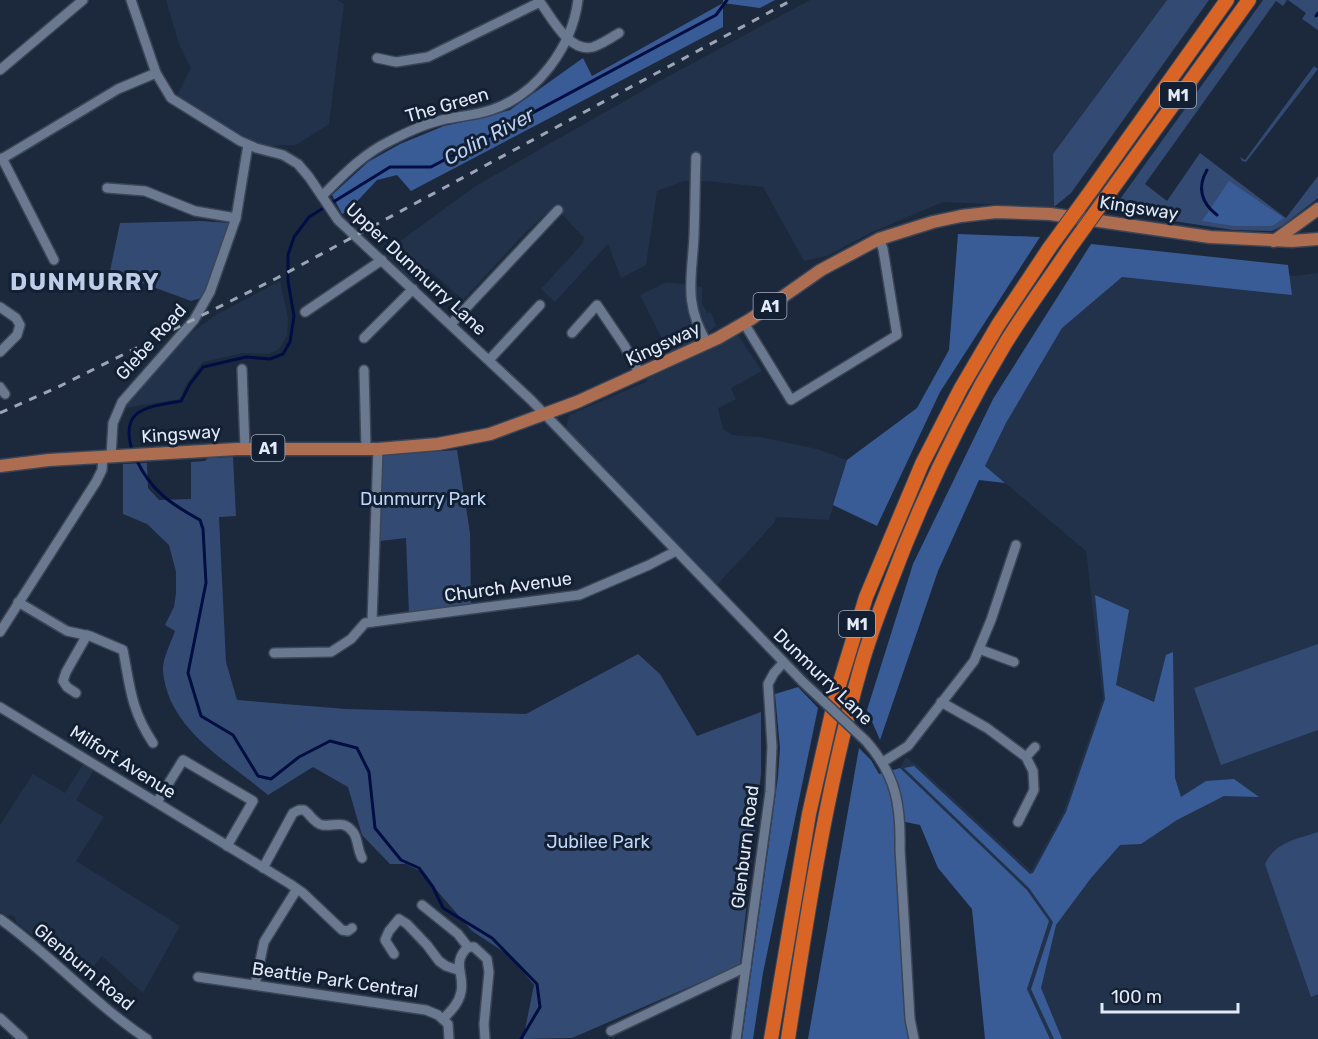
<svg xmlns="http://www.w3.org/2000/svg" width="1318" height="1039" font-family="Rubik,sans-serif">
<style>
.built{fill:#22324b}
.green{fill:#334b73}
.forest{fill:#395c96}
.lines{fill:none;stroke-linecap:round;stroke-linejoin:round}
.stream{stroke:#000e43;stroke-width:3}
.minor-casing{stroke:#3b4556;stroke-width:12}
.major-casing{stroke:#3b4556;stroke-width:15}
.highway-casing{stroke:#3b4556;stroke-width:16}
.minor{stroke:#6a7890;stroke-width:9}
.major{stroke:#ac6d50;stroke-width:12}
.highway{stroke:#d86526;stroke-width:14}
.rail{stroke:#9ba5b5;stroke-width:3;stroke-dasharray:8 8;stroke-linecap:butt}
.minor-bridge-casing{stroke:#3b4556;stroke-width:12;stroke-linecap:butt}
.highway-bridge-casing{stroke:#3b4556;stroke-width:16;stroke-linecap:butt}
.minor-bridge{stroke:#6a7890;stroke-width:9}
.highway-bridge{stroke:#d86526;stroke-width:14}
.labels{text-anchor:middle;dominant-baseline:central;stroke-width:6;stroke-linejoin:round;paint-order:stroke}
.shield{fill:#131f32;stroke:#a4adbd;stroke-width:1.5}
.shield-label{font-size:16px;font-weight:bold;fill:#e2eaf8}
.street-label{font-size:18px;fill:#e2eaf8;stroke:#131f32}
.park-label{font-size:18px;fill:#c0d6f8;stroke:#131f32}
.water-label{font-size:20px;font-style:italic;fill:#bbd0f2;stroke:#131f32}
.district-label{font-size:24px;font-weight:bold;letter-spacing:1.5px;fill:#becee9;stroke:#131f32}
</style>
<rect width="100%" height="100%" fill="#1c283c"/>
<g class="built">
<path d="M166 0H337L344 4 329 124 296 145 270 146 251 142 176 98 191 68 179 44Z"/>
<path d="M810 0H1167L1053 154 1054 207 943 202 870 233 829 255 804 261 763 187 706 181H684L657 191 646 265 621 278 608 244 555 302 541 289 583 243 584 238 554 206 523 235 463 300 427 268 413 282 384 253 474 187 665 78Z"/>
<path d="M1114 253 1295 276 1318 273V1039H1050L1027 989 1049 921 1027 890 900 768 906 757 917 765 1031 871 1063 813 1103 698 1086 551 985 466 1006 423 1062 328Z"/>
<path d="M280 281 288 319 287 336 279 349 269 354 243 353 203 362 187 383 180 399 125 408 130 398 142 385 192 332 216 315Z"/>
<path d="M667 282 702 287V304L707 313 711 312 716 326 696 341 670 355 640 295Z"/>
<path d="M737 334 762 371 731 388 736 399 718 408 723 429 732 435 759 437 817 449 847 460 829 520 776 517 775 522 716 586 566 430 569 415 646 382 647 379Z"/>
<path d="M84 763 94 770 76 800 104 817 76 861 180 926 143 993 102 956 84 977 16 922 15 917 12 915 7 916 0 911V825L33 774 65 793Z"/>
</g>
<g class="green">
<path d="M1167 0H1209L1071 193 1054 207 1053 154Z"/>
<path d="M1263 0H1287L1283 6 1276 1 1145 184 1167 201 1200 153 1286 218 1318 176V198L1282 226 1272 231 1233 230 1127 214 1118 202Z"/>
<path d="M1288 0H1318V30L1302 19 1306 13Z"/>
<path d="M1314 66 1318 69 1246 162 1242 161 1240 157 1245 160Z"/>
<path d="M201 221 230 223 207 288 201 298 191 301 110 271 120 223Z"/>
<path d="M457 450 470 533 471 605 409 614 406 538 380 541 382 455Z"/>
<path d="M233 457 236 516 219 517 226 662 237 700 346 709 526 714 638 654 660 674 697 736 761 712V774L740 965 572 1038 523 1039 534 985 510 956 472 931 420 871 406 864H390L362 835 348 787 313 767 268 795C228 761 168 730 163 671 162 659 171 643 175 631L165 625 174 607 176 593V572L169 545 147 524 123 514V464L147 463 148 488 159 500 191 499V462L205 461 208 458Z"/>
<path d="M1318 644V730L1221 765 1194 688Z"/>
<path d="M1318 832V994L1311 997 1265 864C1275 842 1297 839 1318 832Z"/>
</g>
<g class="forest">
<path d="M723 0H775L760 8 723 3V27L411 191 397 175 377 180 348 211 342 214 332 195 368 162 400 144 444 126 490 116 510 110 583 58 592 76 723 3Z"/>
<path d="M1229 181 1284 218 1272 226H1234L1202 221Z"/>
<path d="M958 234 1040 237 940 392 877 526 833 505 847 460 917 408 949 350Z"/>
<path d="M1091 244 1288 265 1292 295 1122 277 1062 328 1006 423 985 466 1005 483 979 480 938 571 880 740 867 710 913 564 993 399Z"/>
<path d="M1095 595 1129 610 1116 685 1154 702 1166 655 1173 652 1175 778 1181 797 1206 781 1234 779 1259 797 1224 796 1177 820 1141 844 1120 845 1091 878 1056 925 1041 988 1062 1039H1054L1031 989 1053 922 1029 888 904 768 914 766 1030 874 1033 873 1066 812 1105 699Z"/>
<path d="M798 687 818 708 763 973 753 1039H742L778 777 780 748 775 694Z"/>
<path d="M859 748 871 760 879 774 900 768 1027 890 1049 921 1027 989 1050 1039H985L972 909 938 868 920 825 901 821 914 1039H808Z"/>
</g>
<g class="lines">
<g class="stream">
<path d="M1316 16 1318 13"/>
<path d="M1207 170C1197 187 1201 203 1217 215"/>
<path d="M133 453C118 409 146 407 181 401L190 384 203 367 246 357 270 359 283 354 290 342 294 316 288 281V255L294 237 309 217 390 167H431L716 15 727 0"/>
<path d="M136 459C151 491 171 504 200 520L203 529 206 583 188 673 201 716 233 735 258 776 271 779 299 757 330 741 357 748 369 772 375 828 401 860 419 868 433 887 443 908 492 938 537 984 540 1007 521 1039"/>
</g>
<defs>
<g id="minor">
<path d="M131 0 156 73 171 98 240 141 256 148 283 155 298 164 309 177 338 220 531 400 803 682"/>
<path d="M377 58 396 62 428 57 540 2C552 18 569 53 593 47 602 44 611 38 619 33"/>
<path d="M0 70 83 0"/>
<path d="M696 157C695 183 695 209 694 236 692 279 683 302 707 343"/>
<path d="M2 158 54 260"/>
<path d="M0 160 118 89 156 73"/>
<path d="M107 188 145 191 195 211 236 218"/>
<path d="M322 196C343 175 363 154 390 141 407 132 427 123 446 119 461 116 476 115 491 110 537 95 572 47 578 0"/>
<path d="M0 307 16 318 20 325 17 335 0 352"/>
<path d="M305 312 382 260"/>
<path d="M744 323 791 400 897 335 883 249 879 239"/>
<path d="M451 324 558 210"/>
<path d="M572 333 597 305 624 345 640 374"/>
<path d="M364 338 413 289"/>
<path d="M489 360 540 305"/>
<path d="M242 369 245 448"/>
<path d="M364 370 366 449"/>
<path d="M0 387 5 394"/>
<path d="M111 456 113 423 122 402 194 320 210 292 236 218 248 145"/>
<path d="M18 602 67 631 90 636 123 650C130 687 131 710 153 743"/>
<path d="M372 622 378 449"/>
<path d="M0 632 96 482 102 470 103 457"/>
<path d="M979 649 1014 662"/>
<path d="M274 653 331 652 351 639 365 623 579 595 649 565 676 551"/>
<path d="M76 693 67 687 63 681 66 672 87 635"/>
<path d="M941 702 987 728 1026 757 1033 771 1034 790 1018 822"/>
<path d="M0 707 290 884 303 893 342 930 348 931 352 928"/>
<path d="M866 741C896 775 901 805 900 849L910 1019 914 1039"/>
<path d="M1026 757 1035 747"/>
<path d="M883 762 908 746 974 661 991 620 1016 545"/>
<path d="M157 802 183 760 253 801 227 846"/>
<path d="M263 868 293 813 299 810H304C310 814 314 823 322 825 335 827 343 819 353 832 358 838 357 849 362 858"/>
<path d="M422 905 458 934 468 947H474L487 959 489 972 484 1024 485 1039"/>
<path d="M0 919C52 956 94 1004 147 1039"/>
<path d="M394 954 385 940 389 931 399 919 407 924 427 945 439 961 446 966 458 970"/>
<path d="M198 977 426 1010 438 1015 448 1024 449 1039"/>
<path d="M255 985 264 942 297 889"/>
<path d="M0 1018 23 1039"/>
<path d="M443 1019C451 1011 459 1003 461 992 465 974 451 963 468 947"/>
<path d="M611 1031 746 967"/>
<path d="M736 1039 770 792 772 746 768 684 774 673 783 663"/>
</g>
<g id="major">
<path d="M1274 241 1318 209"/>
<path d="M0 466 49 460 237 449H378L438 444 490 434 577 402 718 338 751 319 821 270 879 239 933 222 961 216 996 212 1050 214 1210 237 1292 241 1318 239"/>
</g>
<g id="highway">
<path d="M1093 188 1227 0"/>
<path d="M1110 192 1249 0"/>
<path d="M771 1039 809 814 836 695 866 597 922 464 961 388 998 325 1050 247"/>
<path d="M788 1039C807 915 826 791 860 670 868 641 879 612 890 584 921 501 959 420 1005 344 1025 311 1048 281 1069 249"/>
</g>
</defs>
<use href="#minor" class="minor-casing"/>
<use href="#major" class="major-casing"/>
<use href="#highway" class="highway-casing"/>
<use href="#minor" class="minor"/>
<use href="#major" class="major"/>
<use href="#highway" class="highway"/>
<path class="rail" d="M0 413 56 388 277 278 792 0"/>
<defs>
<path id="minor-bridge" d="M803 682 866 741"/>
<g id="highway-bridge">
<path d="M1050 247 1093 188"/>
<path d="M1069 249 1110 192"/>
</g>
</defs>
<use href="#minor-bridge" class="minor-bridge-casing"/>
<use href="#highway-bridge" class="highway-bridge-casing"/>
<use href="#minor-bridge" class="minor-bridge"/>
<use href="#highway-bridge" class="highway-bridge"/>
</g>
<g class="labels">
<g class="shield">
<rect x="1160" y="82" width="36" height="26" rx="4.5"/>
<rect x="753.5" y="293" width="33" height="26" rx="4.5"/>
<rect x="251.5" y="435" width="33" height="26" rx="4.5"/>
<rect x="839" y="611" width="36" height="26" rx="4.5"/>
</g>
<g class="shield-label">
<text x="1178" y="95">M1</text>
<text x="770" y="306">A1</text>
<text x="268" y="448">A1</text>
<text x="857" y="624">M1</text>
</g>
<g class="street-label">
<text transform="translate(447 105) rotate(-16)">The Green</text>
<text transform="translate(1139 208) rotate(9)">Kingsway</text>
<text transform="translate(416 269) rotate(43)">Upper Dunmurry Lane</text>
<text transform="translate(151 342) rotate(-48)">Glebe Road</text>
<text transform="translate(663 344) rotate(-25)">Kingsway</text>
<text transform="translate(181 434) rotate(-4)">Kingsway</text>
<text transform="translate(508 587) rotate(-8)">Church Avenue</text>
<text transform="translate(823 677) rotate(44)">Dunmurry Lane</text>
<text transform="translate(123 762) rotate(32)">Milfort Avenue</text>
<text transform="translate(745 847) rotate(-83)">Glenburn Road</text>
<text transform="translate(84 967) rotate(40)">Glenburn Road</text>
<text transform="translate(335 980) rotate(8)">Beattie Park Central</text>
</g>
<g class="park-label">
<text x="423" y="499">Dunmurry Park</text>
<text x="598" y="842">Jubilee Park</text>
</g>
<g class="water-label">
<text transform="translate(489 136) rotate(-28)">Colin River</text>
</g>
<g class="district-label">
<text x="85" y="282">DUNMURRY</text>
</g>
</g>
<path d="M1102 1003v9h136v-9" fill="none" stroke="#e2eaf8" stroke-width="3"/>
<text x="1111" y="1003" font-size="18" fill="#e2eaf8" stroke="#131f32" stroke-width="4.5" paint-order="stroke">100 m</text>
</svg>
